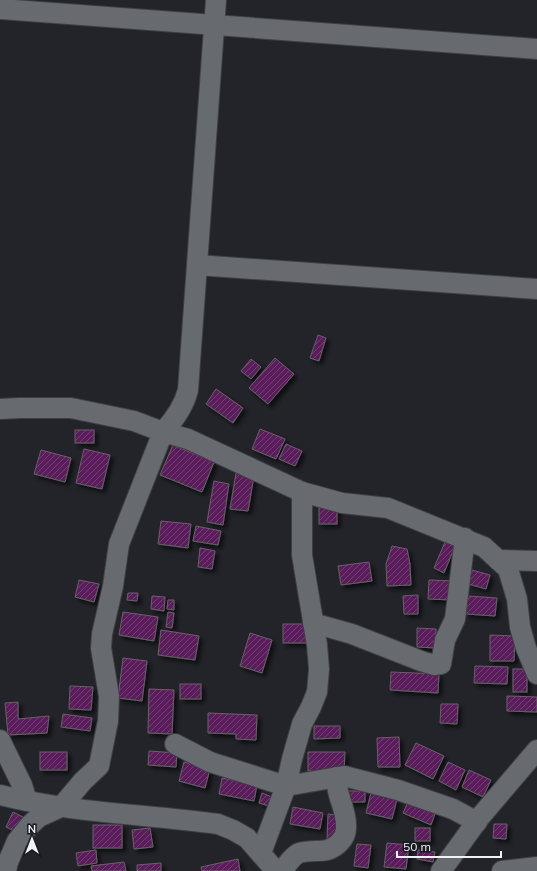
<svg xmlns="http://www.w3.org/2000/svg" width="537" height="871" font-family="Mulish,sans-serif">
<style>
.building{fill:url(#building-hatch);stroke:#666266;filter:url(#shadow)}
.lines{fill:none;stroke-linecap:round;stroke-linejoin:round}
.minor-casing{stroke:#3d3f43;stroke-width:22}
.minor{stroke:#676a6f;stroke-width:20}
</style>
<defs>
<pattern id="building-hatch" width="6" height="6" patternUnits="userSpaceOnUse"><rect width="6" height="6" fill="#5a1e5a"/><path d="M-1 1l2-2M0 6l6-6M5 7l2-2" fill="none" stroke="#723f72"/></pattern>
<filter id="shadow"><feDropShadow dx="3.5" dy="3.5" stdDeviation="2" flood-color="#0009"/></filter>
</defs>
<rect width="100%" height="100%" fill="#222429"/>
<g class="building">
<path d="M318 335 326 338 319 361 310 358Z"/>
<path d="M275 358 294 374 268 404 249 388Z"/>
<path d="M251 359 261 367 251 379 241 371Z"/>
<path d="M216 389 243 408 233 423 206 404Z"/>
<path d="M260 429 285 439 276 459 252 449Z"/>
<rect x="75" y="430" width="19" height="13"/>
<path d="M286 444 302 451 295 466 279 459Z"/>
<path d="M173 445 214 462 202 492 160 475Z"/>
<path d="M84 449 110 455 102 489 76 483Z"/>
<path d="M41 450 71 458 65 482 34 474Z"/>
<path d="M236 473 254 476 248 511 230 509Z"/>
<path d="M214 481 229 484 223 525 207 522Z"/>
<rect x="319" y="507" width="18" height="17"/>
<path d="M161 521 191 524 188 548 158 544Z"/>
<path d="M196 526 221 531 218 545 193 541Z"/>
<path d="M445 542 455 546 444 573 434 568Z"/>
<path d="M392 546 407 549 410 564 411 585 387 586 386 564Z"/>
<path d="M200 548 215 551 212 569 198 567Z"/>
<path d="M369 562 372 581 341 585 338 566Z"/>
<path d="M472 570 490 575 486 589 468 584Z"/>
<path d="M79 580 99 584 94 602 75 597Z"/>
<path d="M429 580 453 581 452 600 428 599Z"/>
<path d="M128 593H138L137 601 127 600Z"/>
<path d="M418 595V614H404L403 596Z"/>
<path d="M152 596 165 597 164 611 151 609Z"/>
<path d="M468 596 497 598 495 616 466 614Z"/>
<path d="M168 600H174V610L167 609Z"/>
<path d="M123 612 158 617 154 641 119 635Z"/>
<path d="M168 612 174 613 172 628 166 627Z"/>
<rect x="283" y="624" width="23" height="19"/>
<path d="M417 628 436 629V648L417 647Z"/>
<path d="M161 630 199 636 195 660 158 655Z"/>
<path d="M250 633 272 640 262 673 240 666Z"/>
<path d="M490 635 515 636 514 661H490Z"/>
<path d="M123 658 147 661 142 701 118 698Z"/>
<path d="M475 666 508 667 507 684 474 683Z"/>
<rect x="513" y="669" width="14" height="23"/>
<path d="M391 672 439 674 438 693 390 690Z"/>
<rect x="180" y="684" width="21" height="15"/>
<path d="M70 686 93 687 91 710 69 709Z"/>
<path d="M149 689 174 690 172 734 148 733Z"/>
<path d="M507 696 537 697V712L507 711Z"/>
<path d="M18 702V719L49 716 47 733 8 735 5 703Z"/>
<path d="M441 704H458L457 724 440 723Z"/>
<path d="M208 713 257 715 256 740 236 739V734L208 733Z"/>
<path d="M63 714 92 718 90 731 61 727Z"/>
<path d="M314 726H340V738L314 739Z"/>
<path d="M399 737 400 767H378L377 738Z"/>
<path d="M416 743 444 756 433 779 405 765Z"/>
<path d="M149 751 177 753 176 767 148 765Z"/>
<rect x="40" y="752" width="27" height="18"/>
<path d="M308 752H345L344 772 308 771Z"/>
<path d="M184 762 210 769 205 788 179 781Z"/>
<path d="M448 762 465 770 456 790 439 781Z"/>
<path d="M469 770 491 780 483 797 462 787Z"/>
<path d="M222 778 257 785 254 801 219 794Z"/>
<path d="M348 791H365V802H347Z"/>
<path d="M262 793 272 797 269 806 259 803Z"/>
<path d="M371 793 397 799 392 819 366 813Z"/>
<path d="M409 800 436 811 431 825 403 813Z"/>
<path d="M293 807 323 813 320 829 290 824Z"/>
<path d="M13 812 23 817 16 832 6 827Z"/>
<path d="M328 814 337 815 335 841H327Z"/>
<path d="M494 824H507L506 839 493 838Z"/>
<rect x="93" y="825" width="29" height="23"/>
<path d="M150 828 153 847 134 849 132 830Z"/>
<rect x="415" y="828" width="15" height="13"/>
<path d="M387 843 409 845 406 869 384 867Z"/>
<path d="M357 844 371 845 368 868 354 866Z"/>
<path d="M96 850 97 863 78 866 76 853Z"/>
<path d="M418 850 435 852 433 862 417 859Z"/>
<path d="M238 859 240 871H202L201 867Z"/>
<path d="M124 862 126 871H92L91 866Z"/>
<path d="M161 863V871H137V865Z"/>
</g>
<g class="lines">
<defs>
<g id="minor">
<path d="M0 9 537 49"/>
<path d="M197 265 537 289"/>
<path d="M0 409 19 408H71L134 421 163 432 188 439 302 492 342 503 388 508 484 547 508 569 517 599 520 627 526 648 537 674"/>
<path d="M498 560 537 561"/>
<path d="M313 623 352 634 421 661 434 665 441 664 445 640 455 619 465 538"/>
<path d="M0 740 22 785 27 801"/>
<path d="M175 744 210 762 286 786 344 776 398 790 453 809 477 822"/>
<path d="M0 795C71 813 146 814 218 824L233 830 247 838 276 871"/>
<path d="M261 853 286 786 292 759 302 724 311 707 317 692 319 669 317 645 302 555V492"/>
<path d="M6 871 8 862 17 841 30 825 39 817 61 807 83 781 99 766 108 721 109 696 101 648 102 634 113 586 119 544 163 432C174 420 184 406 188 390L216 0"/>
<path d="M282 871C287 865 292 856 299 853 315 848 327 856 340 842 344 838 346 834 346 828 347 816 342 806 339 795 337 789 337 783 336 777"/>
<path d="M441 871 480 817 537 750"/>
<path d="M502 871 537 867"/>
</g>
</defs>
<use href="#minor" class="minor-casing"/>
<use href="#minor" class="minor"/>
</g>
<g transform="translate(32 839)" stroke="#181b1f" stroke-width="3" paint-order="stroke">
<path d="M0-3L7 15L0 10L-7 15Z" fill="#f0f2f5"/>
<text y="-6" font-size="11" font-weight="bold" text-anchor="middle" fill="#f0f2f5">N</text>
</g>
<path d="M397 851v6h104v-6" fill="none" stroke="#f0f2f5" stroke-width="2"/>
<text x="403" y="851" font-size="12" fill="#f0f2f5" stroke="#181b1f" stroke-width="3" paint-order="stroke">50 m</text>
</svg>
